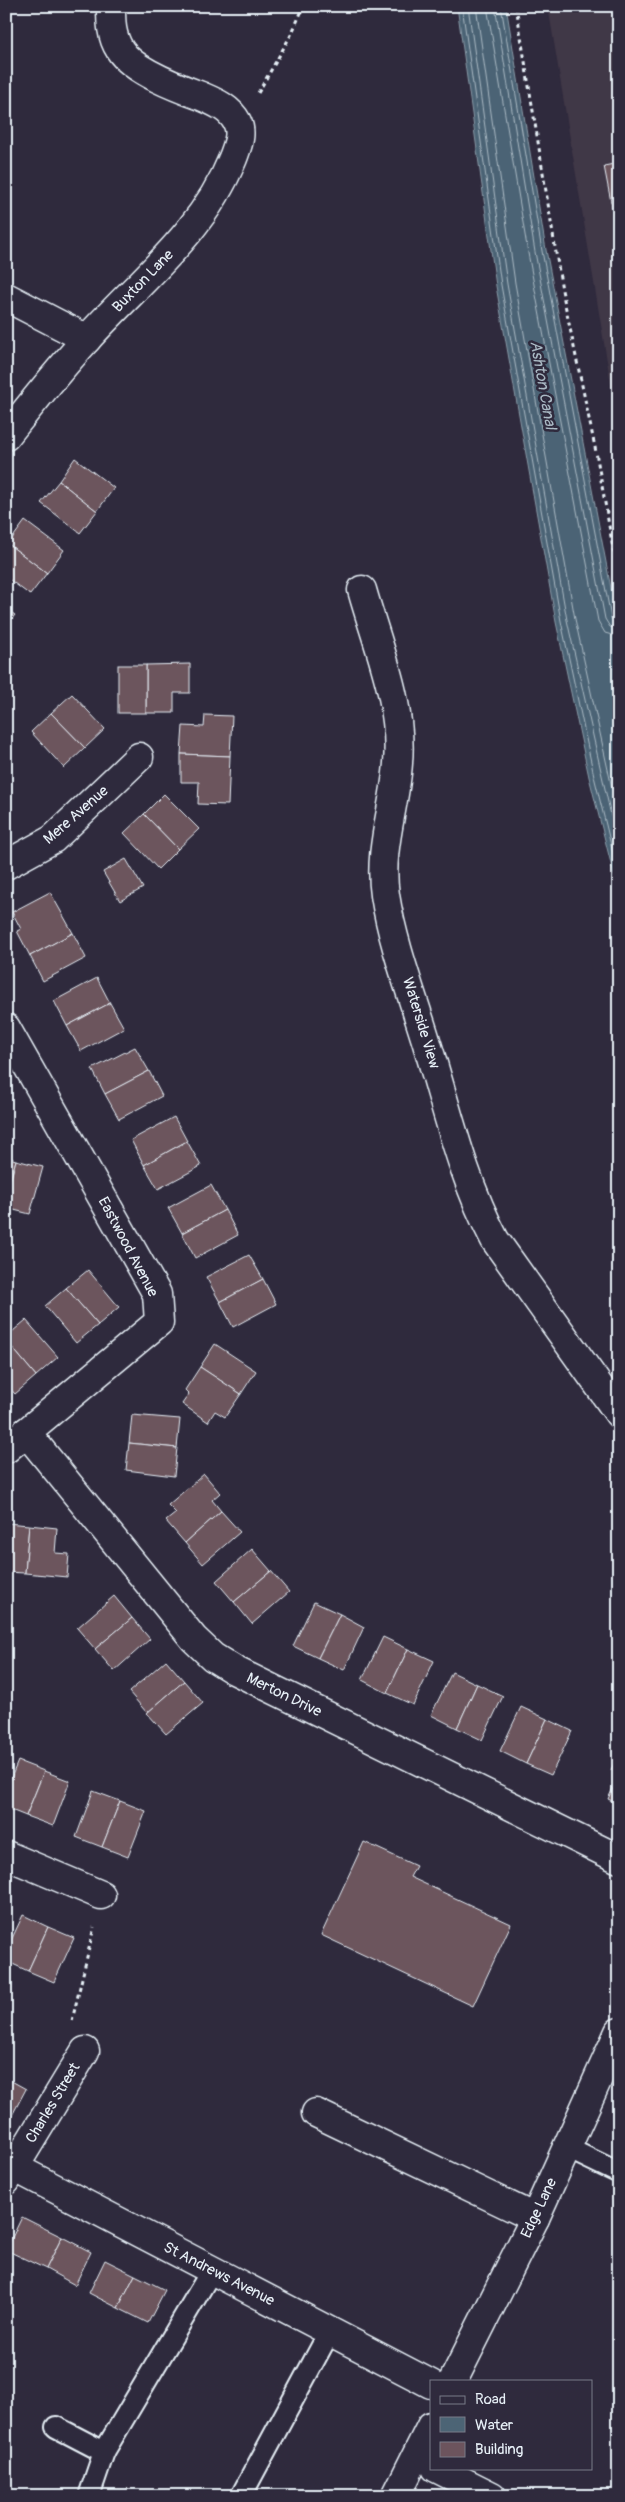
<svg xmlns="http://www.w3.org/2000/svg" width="625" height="2502" font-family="Pangolin,sans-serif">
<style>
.built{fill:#413747}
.water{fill:#4c6475;stroke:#8a9ca9}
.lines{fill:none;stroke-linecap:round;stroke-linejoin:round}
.shore{stroke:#aab9c4;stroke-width:1}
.building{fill:#6c545d;stroke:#e8f1f8}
.service-casing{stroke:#e8f1f8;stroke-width:24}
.minor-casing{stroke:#e8f1f8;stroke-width:31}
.path{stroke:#e8f1f8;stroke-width:3;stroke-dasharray:4 4;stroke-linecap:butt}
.service{stroke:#2f2a3d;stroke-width:20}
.minor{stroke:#2f2a3d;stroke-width:28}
.labels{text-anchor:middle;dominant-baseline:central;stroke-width:5;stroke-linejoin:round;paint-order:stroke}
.street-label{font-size:15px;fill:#e8f1f8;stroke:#2f2a3d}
.water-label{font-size:16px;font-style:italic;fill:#aab9c4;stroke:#2f2a3d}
</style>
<rect width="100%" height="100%" fill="#2f2a3d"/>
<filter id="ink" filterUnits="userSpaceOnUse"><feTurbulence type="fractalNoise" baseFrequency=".02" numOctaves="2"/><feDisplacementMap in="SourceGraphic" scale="10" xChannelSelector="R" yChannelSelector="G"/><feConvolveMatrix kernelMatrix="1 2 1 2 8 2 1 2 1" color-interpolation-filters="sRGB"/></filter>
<g filter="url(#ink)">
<path class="built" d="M548 6H619V433Z"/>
<path class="water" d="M457 6H506L546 250 619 630V895L589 777 556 622 496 286Z"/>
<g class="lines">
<g class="shore">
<path d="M462 6 501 285 561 621 594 776 619 878"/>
<path d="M468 6 507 284 567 620 619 851"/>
<path d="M476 6 515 283 575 619 619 820"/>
<path d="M487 6 528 253 598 621 605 633 619 637"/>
<path d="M495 6 535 252 605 619 610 627 619 629"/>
<path d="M501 6 542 251 611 618 614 622 619 623"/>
</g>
</g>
<g class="building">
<path d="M619 163V243L604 166Z"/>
<path d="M75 458 114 488 97 511 59 481Z"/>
<path d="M59 481 97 511 80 533 41 503Z"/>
<path d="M25 521 64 550 47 573 8 544Z"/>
<path d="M8 544 47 573 30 595 6 577Z"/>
<path d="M6 609 15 615 6 626Z"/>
<path d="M190 664V693H174V713H146V665Z"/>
<rect x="118" y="665" width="28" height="48"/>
<path d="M72 694 105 729 85 748 51 713Z"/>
<path d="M51 713 85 748 64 768 31 732Z"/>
<path d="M205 715 232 716 230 756 181 754 183 726 204 727Z"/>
<path d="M181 754 230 756 228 805 198 804 199 782H181Z"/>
<path d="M164 794 199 829 178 849 144 814Z"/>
<path d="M144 814 178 849 158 869 124 833Z"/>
<path d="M126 859 143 888 120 901 103 872Z"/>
<path d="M50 892 73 933 30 956 17 931 21 929 12 912Z"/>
<path d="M73 933 86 958 43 981 30 956Z"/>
<path d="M97 978 110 1003 67 1026 54 1001Z"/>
<path d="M110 1003 124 1028 81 1051 67 1026Z"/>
<path d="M135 1047 149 1071 105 1094 92 1069Z"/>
<path d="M149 1071 162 1096 119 1119 105 1094Z"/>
<path d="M174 1117 187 1141 144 1165 131 1140Z"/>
<path d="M187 1141 201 1166 158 1189 144 1165Z"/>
<path d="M6 1157 16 1160 6 1196Z"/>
<path d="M16 1160 43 1167 30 1214 6 1208V1196Z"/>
<path d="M211 1185 225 1210 182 1233 168 1208Z"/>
<path d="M225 1210 238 1235 195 1258 182 1233Z"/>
<path d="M249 1255 263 1279 220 1302 206 1277Z"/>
<path d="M88 1270 119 1307 98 1325 66 1288Z"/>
<path d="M263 1279 276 1304 233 1327 220 1302Z"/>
<path d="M66 1288 98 1325 76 1343 45 1306Z"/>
<path d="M26 1320 58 1357 36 1376 6 1340V1337Z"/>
<path d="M6 1340 36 1376 15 1394 6 1384Z"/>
<path d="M215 1344 256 1371 241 1394 200 1367Z"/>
<path d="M200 1367 241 1394 225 1417 215 1411 208 1422 182 1404 189 1394 185 1390Z"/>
<path d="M132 1415 180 1419 177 1448 129 1443Z"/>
<path d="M129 1443 177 1448 174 1476 126 1470Z"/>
<path d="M204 1474 220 1493 212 1500 221 1511 185 1543 166 1521 176 1513 168 1505Z"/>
<path d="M221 1511 240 1532 203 1564 185 1543Z"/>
<path d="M6 1523 29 1525 25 1573 6 1572Z"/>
<path d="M29 1525 57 1528 55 1553 69 1554 67 1577 25 1573Z"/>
<path d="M252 1549 271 1571 234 1602 216 1581Z"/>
<path d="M271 1571 289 1592 252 1624 234 1602Z"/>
<path d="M114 1596 132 1618 95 1649 77 1628Z"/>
<path d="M314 1602 340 1614 318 1658 293 1646Z"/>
<path d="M340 1614 364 1627 344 1670 318 1658Z"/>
<path d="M132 1618 150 1639 114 1671 95 1649Z"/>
<path d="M383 1637 408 1649 387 1693 362 1680Z"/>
<path d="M408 1649 434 1661 413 1705 387 1693Z"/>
<path d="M166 1660 184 1681 147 1713 129 1692Z"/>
<path d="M452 1672 477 1684 457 1728 431 1715Z"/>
<path d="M184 1681 203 1703 166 1734 147 1713Z"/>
<path d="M477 1684 503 1696 482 1740 457 1728Z"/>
<path d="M521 1707 547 1719 526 1764 500 1751Z"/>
<path d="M547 1719 572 1731 551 1775 526 1764Z"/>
<path d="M619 1752V1773L611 1770Z"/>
<path d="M18 1761 44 1771 26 1816 6 1808V1790Z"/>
<path d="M44 1771 70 1781 53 1826 26 1816Z"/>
<path d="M619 1775V1804L608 1799Z"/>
<path d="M93 1791 120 1801 102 1847 76 1837Z"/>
<path d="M120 1801 146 1811 128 1857 102 1847Z"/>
<path d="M364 1842 416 1866 410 1877 511 1924 473 2006 321 1935Z"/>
<path d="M23 1915 48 1927 28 1971 6 1961V1951Z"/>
<path d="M48 1927 74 1938 54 1982 28 1971Z"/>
<path d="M6 2078 26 2089 9 2121 6 2119Z"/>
<path d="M22 2217 62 2237 46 2269 6 2250Z"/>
<path d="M62 2237 91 2252 75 2285 46 2269Z"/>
<path d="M105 2260 135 2275 118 2308 89 2293Z"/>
<path d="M135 2275 165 2290 148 2323 118 2308Z"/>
</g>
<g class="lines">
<defs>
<g id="service">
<path d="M567 2148 619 2173"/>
<path d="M56 2427 104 2452 212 2270"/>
<path d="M89 2496 104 2452"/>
<path d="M241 2496 330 2331"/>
</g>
<g id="minor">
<path d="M6 297 87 339"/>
<path d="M6 436C32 403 58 371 86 340 139 281 203 233 233 158 237 147 243 134 237 122 230 108 215 102 201 96 179 88 133 71 120 50 111 36 111 22 111 6"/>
<path d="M362 590C378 647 403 704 398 763 395 807 378 850 385 895 393 946 413 997 428 1047 448 1112 463 1180 495 1240L619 1414"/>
<path d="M6 865 53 839 139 757"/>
<path d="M6 1028 157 1294 159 1322 6 1449"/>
<path d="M26 1432 194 1639 213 1657 234 1670 619 1859"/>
<path d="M6 1855 101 1895"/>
<path d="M316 2113 535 2218"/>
<path d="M6 2163 431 2384"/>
<path d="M6 2181 85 2051"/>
<path d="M453 2381 535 2218 619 2032"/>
<path d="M436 2468 492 2496"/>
<path d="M396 2496 431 2426"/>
</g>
</defs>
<use href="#service" class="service-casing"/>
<use href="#minor" class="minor-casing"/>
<g class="path">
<path d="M516 6 562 290 596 452 619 582"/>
<path d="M258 93 291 35 304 6"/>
<path d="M72 2021 94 1927"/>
</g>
<use href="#service" class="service"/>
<use href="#minor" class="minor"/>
</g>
</g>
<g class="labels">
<g class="street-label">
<text transform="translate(143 281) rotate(-46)">Buxton Lane</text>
<text transform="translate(76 815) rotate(-41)">Mere Avenue</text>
<text transform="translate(421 1023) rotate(73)">Waterside View</text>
<text transform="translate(128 1247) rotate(62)">Eastwood Avenue</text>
<text transform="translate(284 1695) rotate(26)">Merton Drive</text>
<text transform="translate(53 2103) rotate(-59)">Charles Street</text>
<text transform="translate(539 2208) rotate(-65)">Edge Lane</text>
<text transform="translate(219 2274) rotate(27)">St Andrews Avenue</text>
</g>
<g class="water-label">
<text transform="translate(543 385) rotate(80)">Ashton Canal</text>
</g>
</g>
<rect width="625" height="2502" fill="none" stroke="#2f2a3d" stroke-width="25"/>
<rect x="12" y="12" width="600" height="2477" fill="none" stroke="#e8f1f8" stroke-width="2" filter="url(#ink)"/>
<rect x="430" y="2380" width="162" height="90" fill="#2f2a3d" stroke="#797a88"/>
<rect x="440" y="2396" width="25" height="8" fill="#2f2a3d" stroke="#797a88"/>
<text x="475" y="2404" font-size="15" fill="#e8f1f8">Road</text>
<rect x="440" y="2417" width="25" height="15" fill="#4c6475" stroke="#797a88"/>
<text x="475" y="2430" font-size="15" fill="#e8f1f8">Water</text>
<rect x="440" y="2442" width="25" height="15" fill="#6c545d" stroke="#797a88"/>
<text x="475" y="2454" font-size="15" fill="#e8f1f8">Building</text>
</svg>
